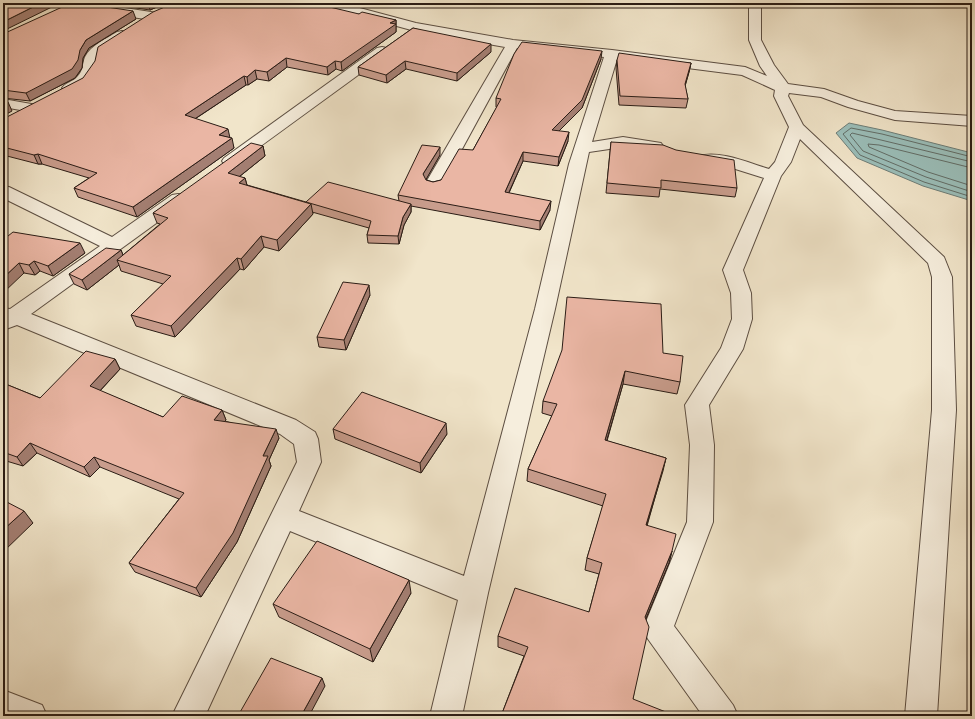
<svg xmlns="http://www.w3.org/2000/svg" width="975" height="719" font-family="'Sorts Mill Goudy',serif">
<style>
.water{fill:#9bbfba;stroke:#6e7e78}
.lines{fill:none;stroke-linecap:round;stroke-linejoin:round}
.shore{stroke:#626e68;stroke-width:1}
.minor-casing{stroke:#5c4e42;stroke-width:2}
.minor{fill:#f6eedd;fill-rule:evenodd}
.wall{fill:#c99d8d;stroke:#2a1c15}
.shaded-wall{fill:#a47f73;stroke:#2a1c15}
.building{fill:#eab6a4;stroke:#2a1c15}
</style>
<rect width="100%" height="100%" fill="#f1e5ca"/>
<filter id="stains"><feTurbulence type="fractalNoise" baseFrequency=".005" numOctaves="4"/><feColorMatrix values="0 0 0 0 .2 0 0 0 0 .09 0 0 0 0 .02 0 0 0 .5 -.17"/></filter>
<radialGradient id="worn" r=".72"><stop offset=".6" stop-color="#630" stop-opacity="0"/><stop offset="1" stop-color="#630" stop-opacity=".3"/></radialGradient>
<path class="water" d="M849 123 882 130 972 153V201L923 186 857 158 836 133Z"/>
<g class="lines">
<g class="shore">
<path d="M972 157 882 134 851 128 843 134 860 155 924 182 972 197"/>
<path d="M972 162 852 133 850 135 863 151 926 177 972 192"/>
<path d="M972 168 879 145 868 144 869 147 928 172 972 186"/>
</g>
<defs>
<g id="minor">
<path d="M63 3H92L151 12 155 13 157 16 155 19 151 20 69 7 65 6Z"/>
<path d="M321 3H341L416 23 513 40 612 50 745 67 767 76 760 66 749 40V3H761V40L774 65 788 84 824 89 858 101 895 111 972 116V126L895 120 848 107 821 97 789 93 788 96 803 125 944 257 952 277 956 410 937 716H905L932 410V277L928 263 800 139 791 162 781 176 743 270 751 293 752 319 743 349 709 405 714 445 713 522 674 626 733 705 738 716H703L648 639 643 629 687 522 690 445 685 405 721 348 732 319 731 293 723 270 764 178 729 167 699 162 697 159 699 156C720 150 749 163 769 169L775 162 789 127 774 96 775 90 742 75 617 59 592 142 623 137 661 143 663 146 661 149 655 151 623 147 589 152 555 309 488 593 462 716H430L458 600 290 531 205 716H172L297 462 294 444 280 434 17 325 6 329 3 328V308L10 309 100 246 3 198V186L9 187 112 237 172 195 178 194 184 195 187 199 184 203 31 314 296 420 315 432 318 439 321 462 299 511 464 576 535 309 569 164 604 57 517 48 443 184 440 188 434 189 428 188 425 184 505 47 415 31 323 6Z"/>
<path d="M122 31 127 32 128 35 100 54C97 60 99 65 96 70 91 82 78 94 64 91L62 88C66 82 73 82 77 77 84 70 82 65 85 57 91 45 106 39 117 32Z"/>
<path d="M382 47 387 48 389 51 387 54 236 164 230 166 224 164 222 161 224 158 377 48Z"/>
<path d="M3 99 37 105 39 108 37 111 32 112 3 107Z"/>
<path d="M3 690 42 705 47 716H3Z"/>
</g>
</defs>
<use href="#minor" class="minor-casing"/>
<use href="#minor" class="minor"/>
</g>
<g class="wall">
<path d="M102 3H166L150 10Z"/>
<path d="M359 14 396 20V32L342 71 336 69 328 75 287 67 269 81 257 79 248 85H246L195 119 230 138 234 148 137 217 78 197 74 188 89 178 42 164H38L3 155V119Z"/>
<path d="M136 19 89 48 83 58 82 68 75 78 30 101 3 98V34Z"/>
<path d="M413 28 491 52 457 81 406 69 387 83 359 75 358 67Z"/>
<path d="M601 59 582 108 559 131 568 141 558 166 523 161 509 193 550 210 540 230 411 206V212L404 225 399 244 368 243 367 235 369 228 312 212 313 214 279 251 264 247 244 270 240 269 175 337 136 326 131 315 163 284 121 271 119 265 87 290 74 284 69 274 121 250 123 255 160 224 157 223 153 213 263 146 265 156 239 177 245 178 247 185 306 202 399 201 398 195 440 155 426 179V180L433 182 441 180 473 150 497 107H496V98Z"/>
<path d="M617 60 691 63 689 72 685 86 688 99 686 108 619 105 616 68Z"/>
<path d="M611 142 737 188 735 197 660 189 659 197 606 193Z"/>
<path d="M3 240 85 253 53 276 40 271 35 275 24 273Z"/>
<path d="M370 295 346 350 319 347 317 337Z"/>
<path d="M663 353 680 382 677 394 623 384 607 441 666 458 647 526 672 551 669 563 646 619 633 699 501 716 524 656 498 647V636L589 612 599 574 585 570 587 558 603 506 527 481 528 469 552 416 542 413 543 401Z"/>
<path d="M115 359 120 369 100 391 163 417 222 410 226 420 225 421 279 438 269 460 271 466 237 542 201 597 135 572 129 563 179 499 100 467 90 477 37 453 23 466 3 460V383L40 398Z"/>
<path d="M333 429 447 434 421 473 335 439Z"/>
<path d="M411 593 373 662 279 617 273 604Z"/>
</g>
<g class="shaded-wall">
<path d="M41 3H60L3 31V22Z"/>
<path d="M148 3H166L150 10Z"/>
<path d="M133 11 136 19 89 48 83 58 82 68 75 78 30 101 26 93 80 50 86 40Z"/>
<path d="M396 20V32L342 71 341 62 390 23Z"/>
<path d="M491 44V52L457 81V73Z"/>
<path d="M602 51 601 59 582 108 552 138V130Z"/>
<path d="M286 58 287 67 269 81 267 72Z"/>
<path d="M335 61 336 69 328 75 327 67Z"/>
<path d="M405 61 406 69 387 83 386 75Z"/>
<path d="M691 63 689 72 683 93 685 84Z"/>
<path d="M255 70 257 79 248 85 247 77Z"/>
<path d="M244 76 246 85 187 124 185 115Z"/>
<path d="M8 102 12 111 3 116V105Z"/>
<path d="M228 129 230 138 219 135Z"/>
<path d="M569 132 568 141 558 166 559 157Z"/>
<path d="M232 138 234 148 137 217 133 207Z"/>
<path d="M263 146 265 156 230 184 228 173Z"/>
<path d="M440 147V155L424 183 423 174Z"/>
<path d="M523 152V161L505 201V192Z"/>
<path d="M38 154 42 164H38L34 155Z"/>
<path d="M245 178 248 189 239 183Z"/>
<path d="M551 201 550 210 540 230V221Z"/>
<path d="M311 204 313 214 279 251 277 240Z"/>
<path d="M411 204V212L404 225 399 244 398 236 403 217Z"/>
<path d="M261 236 264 247 244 270 241 259Z"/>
<path d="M80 243 85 253 53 276 48 266Z"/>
<path d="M121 250 125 260H117L119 265 87 290 82 280Z"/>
<path d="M237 258 240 269 175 337 171 326Z"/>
<path d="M34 261 40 271 35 275 29 265Z"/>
<path d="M19 263 24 273 3 293V278Z"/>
<path d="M369 285 370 295 346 350 344 340Z"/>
<path d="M115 359 120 369 95 396 90 386Z"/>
<path d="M625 371 623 384 603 453 605 440Z"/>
<path d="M222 410 226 420 218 429 214 420Z"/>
<path d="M446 423 447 434 421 473 420 463Z"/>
<path d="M276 429 279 438 269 460 271 466 237 542 201 597 196 588 263 456Z"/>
<path d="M30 443 37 453 23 466 17 457Z"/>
<path d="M94 457 100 467 90 477 84 467Z"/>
<path d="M666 458 663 471 643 537 646 525Z"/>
<path d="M24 511 33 523 3 552V530Z"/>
<path d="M672 551 669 563 642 628 645 617Z"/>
<path d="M409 580 411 593 373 662 370 649Z"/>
<path d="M322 678 325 686 309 716H301Z"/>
</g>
<g class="building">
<path d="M3 3H41L3 22Z"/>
<path d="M71 3H81L133 11 86 40 80 50 78 60 72 69 26 93 3 90V34Z"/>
<path d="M174 3H313L359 14 362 12 396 20 390 23 396 24 341 62 335 61 327 67 286 58 267 72 255 70 247 77 244 76 185 115 228 129 219 135 232 138 133 207 74 188 97 173 38 154 34 155 3 147V119L83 78 95 61 98 47 153 12Z"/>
<path d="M413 28 491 44 457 73 405 61 386 75 358 67Z"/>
<path d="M522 42 602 51 582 100 552 130 569 132 559 157 523 152 505 192 551 201 540 221 398 195 422 145 440 147 423 174 426 180 433 182 441 180 459 149 473 150 501 99 496 98 514 54Z"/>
<path d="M619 53 691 63 685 84 688 99 620 96 617 60Z"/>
<path d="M3 100 8 102 3 105Z"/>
<path d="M611 142 663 145 676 150 734 160 737 188 661 180V188L607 183Z"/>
<path d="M251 143 263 146 228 173 245 178 239 183 311 204 277 240 261 236 241 259 237 258 171 326 131 315 171 276 117 260 168 218 153 213Z"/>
<path d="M328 182 411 204 403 217 398 236 367 235 371 221 306 202Z"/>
<path d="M13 232 80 243 48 266 34 261 29 265 19 263 3 278V240Z"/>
<path d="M106 248 121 250 82 280 69 274Z"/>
<path d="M343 282 369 285 344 340 317 337Z"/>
<path d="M567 297 661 304 663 353 683 356 680 382 625 371 605 440 666 458 646 525 676 534 672 551 645 617 649 627 633 699 676 716H501L528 647 498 636 515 588 589 612 602 563 587 558 606 494 528 469 557 404 543 401 562 350Z"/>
<path d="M86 351 115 359 90 386 163 417 182 396 222 410 214 420 276 429 263 456H268L233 533 196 588 129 563 184 493 94 457 84 467 30 443 17 457 3 452V383L40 398Z"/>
<path d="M362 392 446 423 420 463 333 429Z"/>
<path d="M3 500 24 511 3 530Z"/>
<path d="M317 541 409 580 370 649 273 604Z"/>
<path d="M271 658 322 678 301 716H243L239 714Z"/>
</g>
<rect width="975" height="719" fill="none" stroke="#f1e5ca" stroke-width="16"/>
<rect x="4" y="4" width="967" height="711" fill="none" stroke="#2a1c15" stroke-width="2"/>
<rect x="8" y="8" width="959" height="703" fill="none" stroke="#2a1c15"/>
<rect width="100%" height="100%" filter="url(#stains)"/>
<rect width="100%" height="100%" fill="url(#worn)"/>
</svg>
